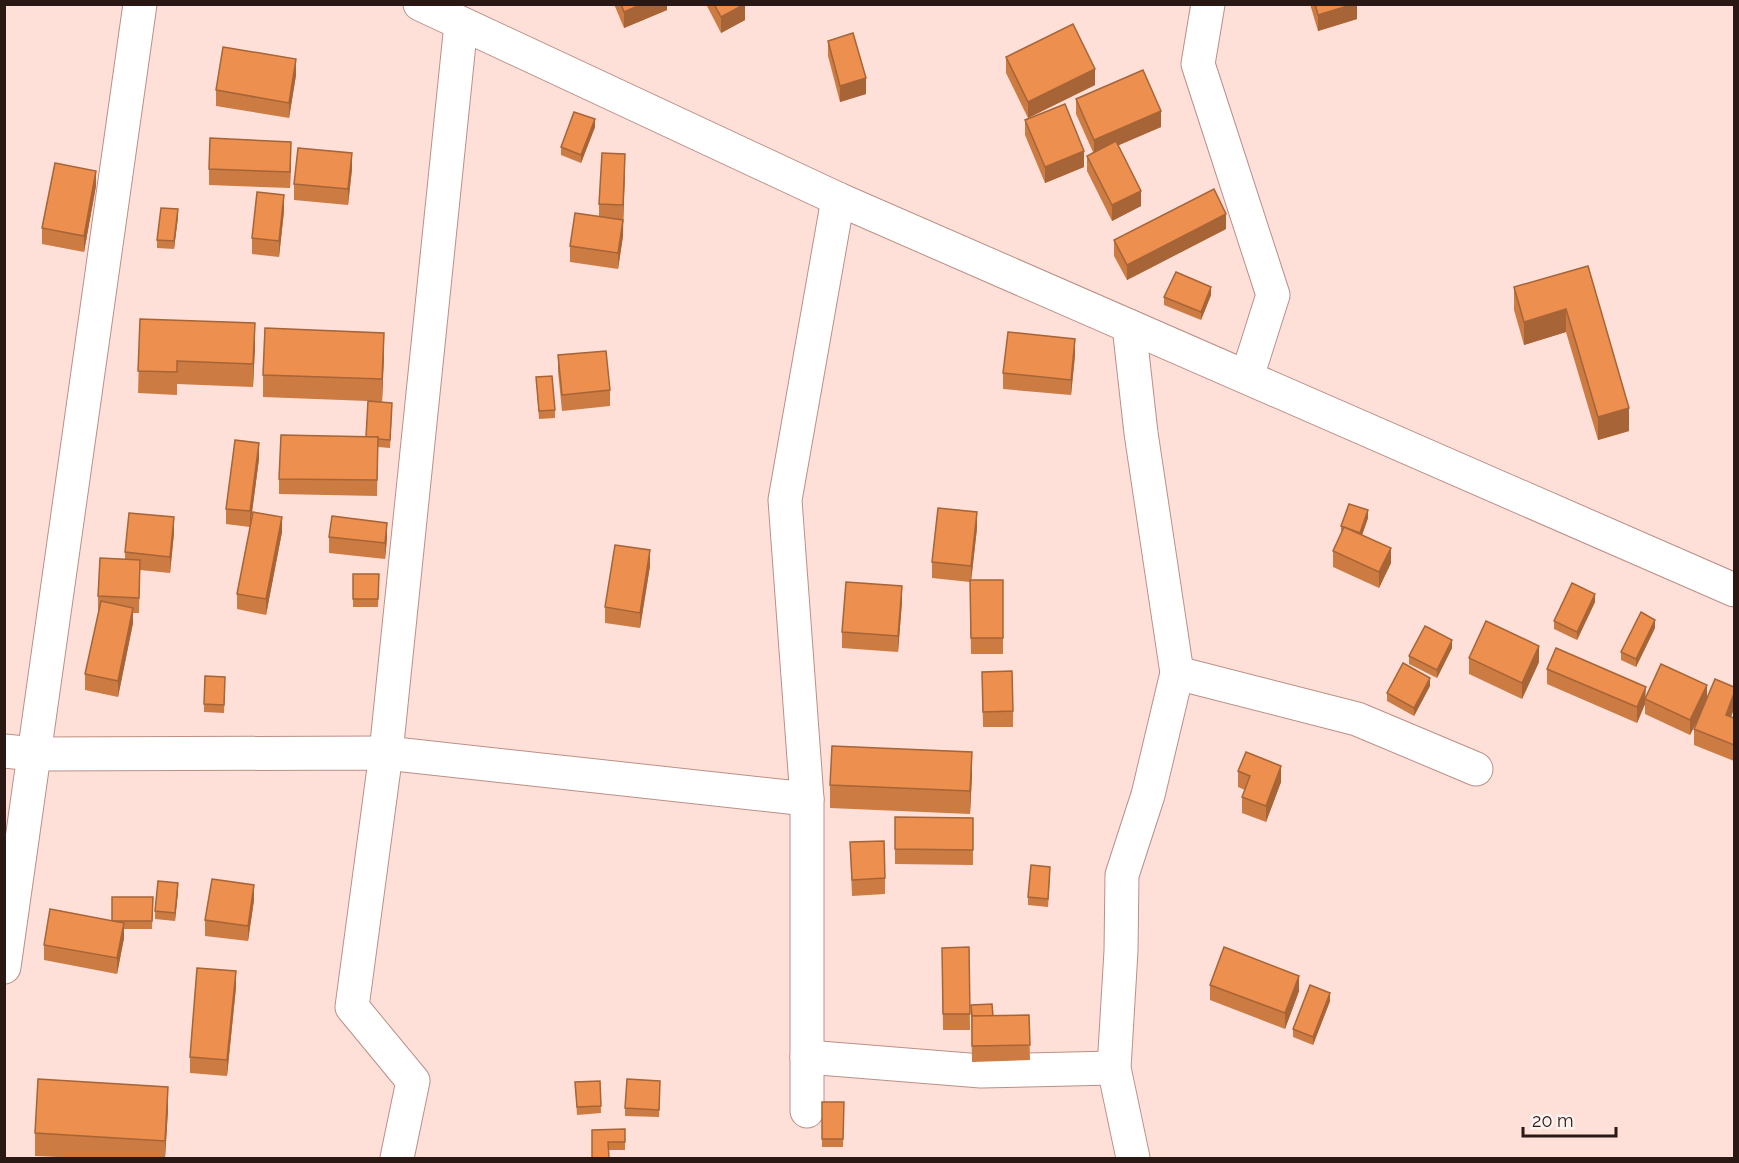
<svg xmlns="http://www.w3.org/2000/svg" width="1739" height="1163" font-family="Raleway,sans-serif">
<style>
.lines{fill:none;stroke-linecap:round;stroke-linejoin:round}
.street-casing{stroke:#bc8f85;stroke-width:35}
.secondary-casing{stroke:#bc8f85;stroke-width:35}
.street{stroke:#fff;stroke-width:33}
.secondary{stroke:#fff;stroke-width:33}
.wall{fill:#cc7b43}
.shaded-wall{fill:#a66437}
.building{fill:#ed8f4e;stroke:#a66437;stroke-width:1.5}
</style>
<rect width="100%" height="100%" fill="#fee0d9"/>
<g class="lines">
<defs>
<g id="street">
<path d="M1208 4 1198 64 1273 295 1247 377"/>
<path d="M1129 326 1141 433 1177 673 1148 795 1122 875 1121 951 1114 1068 1133 1158"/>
<path d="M1177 673 1357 719 1476 769"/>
<path d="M4 751 35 754 386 753 807 799"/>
<path d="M4 967 140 4"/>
<path d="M807 1057 981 1071 1114 1068"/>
<path d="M807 1111V799L785 500 838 199"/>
<path d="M397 1158 413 1081 352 1007 386 753 461 24"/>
</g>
<path id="secondary" d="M420 4 838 199 1734 590"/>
</defs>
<use href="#street" class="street-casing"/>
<use href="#secondary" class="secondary-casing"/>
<use href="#street" class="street"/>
<use href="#secondary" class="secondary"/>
</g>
<g class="wall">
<path d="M614 4H667V10L624 28Z"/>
<path d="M706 4H745V20L721 33Z"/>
<path d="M1310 4H1357V19L1318 31Z"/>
<path d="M828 41 866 94 840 102 828 56Z"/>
<path d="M1006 57 1095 85 1028 118 1006 73Z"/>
<path d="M296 75 289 118 216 106V90Z"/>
<path d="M1076 99 1161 127 1118 145 1141 206 1112 221 1087 171V156L1093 152 1076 114Z"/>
<path d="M1025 120 1084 167 1045 183 1025 135Z"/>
<path d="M595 127 581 163 561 155V147Z"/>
<path d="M291 157 290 188 209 185V169Z"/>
<path d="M352 169 348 205 294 200V184Z"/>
<path d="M625 169 623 236 618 269 570 262V246L599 216V204Z"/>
<path d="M96 186 84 252 42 244V228Z"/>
<path d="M284 211 279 257 252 254V238Z"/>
<path d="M178 217 174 249 157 248V240Z"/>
<path d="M1226 229 1127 280 1114 256V240Z"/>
<path d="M1588 266 1629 431 1598 440 1566 332 1524 345 1514 310V287Z"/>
<path d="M1211 295 1201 320 1164 305V297Z"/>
<path d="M140 319 255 346 253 387 177 384V395L138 393Z"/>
<path d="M384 355 382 402 392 411 390 448 378 447 377 496 279 494V479L366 437 368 401 263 397V375Z"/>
<path d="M558 355 610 390V406L562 411 558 371Z"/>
<path d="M1075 355 1071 395 1003 389V373Z"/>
<path d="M536 377 555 410V418L539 419Z"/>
<path d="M259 459 251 520 282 532 266 615 237 609V594L250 527 226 524V509Z"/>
<path d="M1368 518 1362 535 1391 563 1379 588 1333 567V551L1341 534V526Z"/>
<path d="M977 528 971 580H1003V654H971L970 582 932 578V562Z"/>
<path d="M174 533 170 573 140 570 139 613H133V623L118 697 85 690V674L99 612H98V596L125 560V552Z"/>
<path d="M329 537 387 538 385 559 329 553Z"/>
<path d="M650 566 640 628 605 623V607Z"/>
<path d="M353 574H379L378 607H353Z"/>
<path d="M902 602 898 652 842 648V632Z"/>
<path d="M1595 602 1577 640 1554 629V621Z"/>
<path d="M1655 628 1636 667 1621 660V652Z"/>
<path d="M1452 648 1437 678 1409 664V656Z"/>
<path d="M1469 658 1539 662 1522 699 1469 674Z"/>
<path d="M1547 669 1646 697 1707 699 1731 717 1734 718V761L1694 745V729L1701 712 1690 735 1645 714V704L1637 723 1547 684Z"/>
<path d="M982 672 1013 711V727H983Z"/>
<path d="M225 685 224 713 204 712V704Z"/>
<path d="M1430 686 1414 716 1387 701V693Z"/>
<path d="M1238 771 1281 782 1266 822 1242 813V797L1245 790 1238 787Z"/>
<path d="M972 775 970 814 830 808V785Z"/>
<path d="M895 817 973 818V865L895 864Z"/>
<path d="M850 842 885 878V894L852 896Z"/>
<path d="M1050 875 1048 907 1028 905V897Z"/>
<path d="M178 891 175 921 155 919V911Z"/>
<path d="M153 897 152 929H124V938L117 974 44 960V945L112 921Z"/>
<path d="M254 900 248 941 205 936V920Z"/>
<path d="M969 947 970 1030H943L942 948Z"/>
<path d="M1210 985 1299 991 1285 1029 1210 1000Z"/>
<path d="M236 987 227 1076 190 1073V1057Z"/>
<path d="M1330 1001 1313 1045 1293 1037V1029Z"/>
<path d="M971 1005 993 1016 1029 1015 1030 1060 972 1062Z"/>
<path d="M600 1081 601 1113 577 1115 575 1082Z"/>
<path d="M660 1089 659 1117 625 1116V1108Z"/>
<path d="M822 1102H844L843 1147H822Z"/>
<path d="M168 1110 165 1158H81L35 1156V1133Z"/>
<path d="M625 1129V1150H609L592 1130Z"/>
</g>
<g class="shaded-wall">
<path d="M642 4H667V10L624 28V12Z"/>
<path d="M745 4V20L721 33V17Z"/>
<path d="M1354 4H1357V19L1318 31V15Z"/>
<path d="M296 59V75L289 118V103Z"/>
<path d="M1095 69V85L1028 118V102Z"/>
<path d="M866 78V94L840 102V86Z"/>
<path d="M1161 111V127L1094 156V140Z"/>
<path d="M595 119V127L581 163V155Z"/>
<path d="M291 142V157L290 188V172Z"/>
<path d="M1084 151V167L1045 183V167Z"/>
<path d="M352 153V169L348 205V189Z"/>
<path d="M625 154V169L623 221V205Z"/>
<path d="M96 171V186L84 252V236Z"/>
<path d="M1141 191V206L1112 221V205Z"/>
<path d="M284 195V211L279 257V241Z"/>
<path d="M178 209V217L174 249V241Z"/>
<path d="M1226 214V229L1127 280V265Z"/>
<path d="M623 220V236L618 269V253Z"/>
<path d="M1211 287V295L1201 320V312Z"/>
<path d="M1566 309V332L1524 345V322Z"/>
<path d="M255 323V346L253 387V364Z"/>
<path d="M384 333V355L382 402V379Z"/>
<path d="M1075 339V355L1071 395V380Z"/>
<path d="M1629 408V431L1598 440V417Z"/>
<path d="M259 443V459L250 527V511Z"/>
<path d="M1368 510V518L1360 541V533Z"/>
<path d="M977 512V528L971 582V566Z"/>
<path d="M174 517V533L170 573V557Z"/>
<path d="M282 517V532L266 615V599Z"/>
<path d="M387 523V538L385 559V543Z"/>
<path d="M1391 548V563L1379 588V572Z"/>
<path d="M650 550V566L640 628V613Z"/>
<path d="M902 586V602L898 652V636Z"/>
<path d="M1595 594V602L1577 640V632Z"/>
<path d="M133 608V623L118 697V681Z"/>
<path d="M1655 620V628L1636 667V659Z"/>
<path d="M1452 640V648L1437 678V670Z"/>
<path d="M1539 646V662L1522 699V683Z"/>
<path d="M1430 678V686L1414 716V708Z"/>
<path d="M1707 685V701L1690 735V720Z"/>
<path d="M1646 687 1645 704 1637 723V707Z"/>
<path d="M1734 693V709L1726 731V715Z"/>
<path d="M972 752V775L970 814V791Z"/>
<path d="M1281 766V782L1266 822V806Z"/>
<path d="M178 883V891L175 921V913Z"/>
<path d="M254 885V900L248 941V926Z"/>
<path d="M124 923V938L117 974V958Z"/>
<path d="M236 971V987L227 1076V1060Z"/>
<path d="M1299 976V991L1285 1029V1013Z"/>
<path d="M1330 993V1001L1313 1045V1037Z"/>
<path d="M168 1087V1110L165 1158V1141Z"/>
</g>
<g class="building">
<path d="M621 4H642L624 12Z"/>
<path d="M714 4H745L721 17Z"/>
<path d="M1315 4H1354L1318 15Z"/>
<path d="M1073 24 1095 69 1028 102 1006 57Z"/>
<path d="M853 33 866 78 840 86 828 41Z"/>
<path d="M223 47 296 59 289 103 216 90Z"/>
<path d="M1143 70 1161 111 1094 140 1076 99Z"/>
<path d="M1065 104 1084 151 1045 167 1025 120Z"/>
<path d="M574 112 595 119 581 155 561 147Z"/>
<path d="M210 138 291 142 290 172 209 169Z"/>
<path d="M1116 141 1141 191 1112 205 1087 156Z"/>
<path d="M298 148 352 153 348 189 294 184Z"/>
<path d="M602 153 625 154 623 205 599 204Z"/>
<path d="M55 163 96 171 84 236 42 228Z"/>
<path d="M1214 189 1226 214 1127 265 1114 240Z"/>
<path d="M257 192 284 195 279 241 252 238Z"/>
<path d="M161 208 178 209 174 241 157 240Z"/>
<path d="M575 213 623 220 618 253 570 246Z"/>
<path d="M1588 266 1629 408 1598 417 1566 309 1524 322 1514 287Z"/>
<path d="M1176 272 1211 287 1201 312 1164 297Z"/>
<path d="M140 319 255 323 253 364 177 361V372L138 371Z"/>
<path d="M265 328 384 333 382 379 263 375Z"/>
<path d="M1008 332 1075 339 1071 380 1003 373Z"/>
<path d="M606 351 610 390 562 395 558 355Z"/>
<path d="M552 376 555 410 539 411 536 377Z"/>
<path d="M368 401 392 403 390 440 378 439V437H366Z"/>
<path d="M281 435 378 437 377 480 279 479Z"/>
<path d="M235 440 259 443 250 511 226 509Z"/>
<path d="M1349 504 1368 510 1360 533 1341 526Z"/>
<path d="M938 508 977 512 971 566 932 562Z"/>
<path d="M253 512 282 517 266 599 237 594Z"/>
<path d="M129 513 174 517 170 557 125 552Z"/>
<path d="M332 516 387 523 385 543 329 537Z"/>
<path d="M1344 527 1391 548 1379 572 1333 551Z"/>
<path d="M615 545 650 550 640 613 605 607Z"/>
<path d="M100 558 140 560 139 598 98 596Z"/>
<path d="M353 574H379L378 599H353Z"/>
<path d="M970 580H1003V638H971Z"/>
<path d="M846 582 902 586 898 636 842 632Z"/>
<path d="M1572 583 1595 594 1577 632 1554 621Z"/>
<path d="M101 601 133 608 118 681 85 674Z"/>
<path d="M1641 612 1655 620 1636 659 1621 652Z"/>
<path d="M1486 621 1539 646 1522 683 1469 658Z"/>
<path d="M1425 626 1452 640 1437 670 1409 656Z"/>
<path d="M1556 648 1646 687 1637 707 1547 669Z"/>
<path d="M1403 663 1430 678 1414 708 1387 693Z"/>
<path d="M1661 664 1707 685 1690 720 1645 699Z"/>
<path d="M1012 671 1013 711 983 712 982 672Z"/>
<path d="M205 676 225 677 224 705 204 704Z"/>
<path d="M1715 679 1734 687V693L1726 715 1734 718V745L1694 729Z"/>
<path d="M832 746 972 752 970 791 830 785Z"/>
<path d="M1246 752 1281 766 1266 806 1242 797 1250 776 1238 771Z"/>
<path d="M895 817 973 818V850L895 849Z"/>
<path d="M884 841 885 878 852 880 850 842Z"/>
<path d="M1031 865 1050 867 1048 899 1028 897Z"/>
<path d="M212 879 254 885 248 926 205 920Z"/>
<path d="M158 881 178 883 175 913 155 911Z"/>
<path d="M112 897H153L152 921H112Z"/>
<path d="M50 909 124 923 117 958 44 945Z"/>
<path d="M969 947 970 1014H943L942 948Z"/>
<path d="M1224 947 1299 976 1285 1013 1210 985Z"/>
<path d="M197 968 236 971 227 1060 190 1057Z"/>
<path d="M1310 985 1330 993 1313 1037 1293 1029Z"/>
<path d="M992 1004 993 1016H972L971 1005Z"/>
<path d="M1029 1015 1030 1045 972 1046V1016Z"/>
<path d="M38 1079 168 1087 165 1141 35 1133Z"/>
<path d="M627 1079 660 1081 659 1110 625 1108Z"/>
<path d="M600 1081 601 1106 577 1107 575 1082Z"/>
<path d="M822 1102H844L843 1139H822Z"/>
<path d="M625 1129V1142H608L609 1158H592V1130Z"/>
</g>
<rect width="1739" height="1163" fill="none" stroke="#291814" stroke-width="12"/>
<path d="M1523 1127v9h93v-9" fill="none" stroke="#291814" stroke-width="3"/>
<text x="1532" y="1127" font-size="18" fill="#291814" stroke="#fdf3f0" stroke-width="4.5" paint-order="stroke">20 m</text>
</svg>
